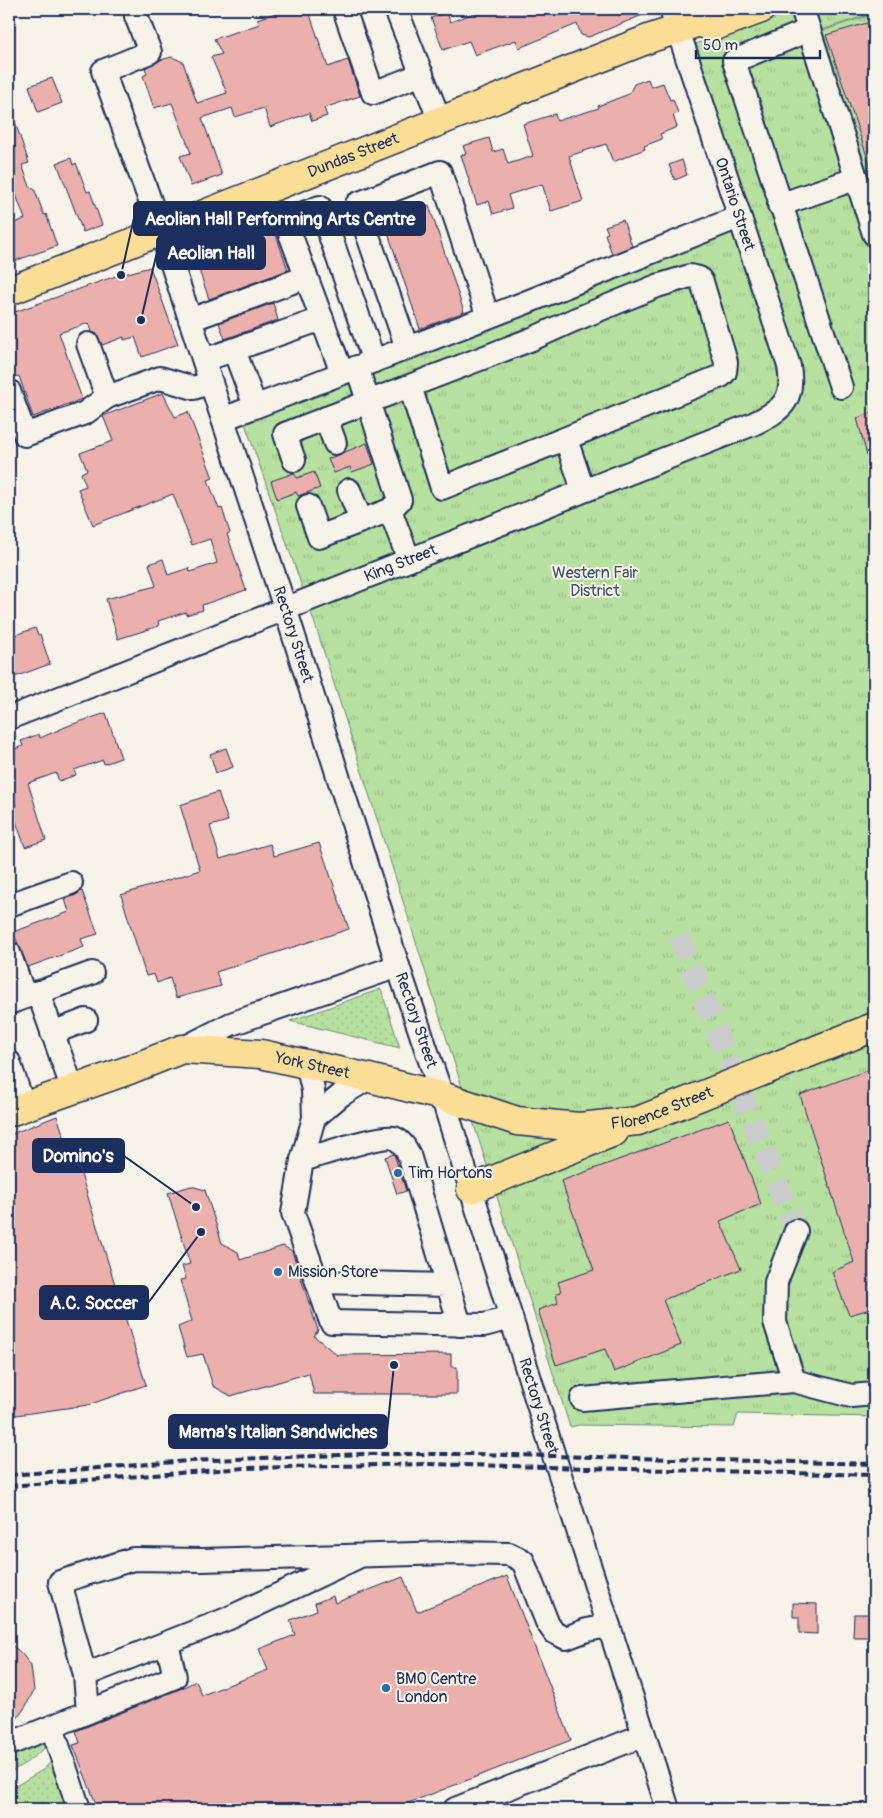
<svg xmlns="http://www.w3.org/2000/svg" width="883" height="1818" font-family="Pangolin,sans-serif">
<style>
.grass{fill:url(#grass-dots);stroke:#69887e}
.park{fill:url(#park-tufts);stroke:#69887e}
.building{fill:#ecb0ac;stroke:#1b2f5e}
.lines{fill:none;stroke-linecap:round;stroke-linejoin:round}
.minor-tunnel{stroke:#cbcccc;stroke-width:22;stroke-dasharray:22 11;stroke-linecap:butt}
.minor-casing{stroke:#1b2f5e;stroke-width:26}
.major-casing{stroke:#1b2f5e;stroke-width:31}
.minor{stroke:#f7f3e8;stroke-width:22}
.major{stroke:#fdde96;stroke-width:28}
.rail{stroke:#1b2f5e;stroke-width:4;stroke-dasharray:8 4;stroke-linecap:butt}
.poi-dot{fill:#1f6fb2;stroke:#f7f3e8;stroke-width:2}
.labels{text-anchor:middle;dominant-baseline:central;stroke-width:4;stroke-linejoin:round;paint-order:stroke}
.street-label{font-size:16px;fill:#1b2f5e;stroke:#f7f3e8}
.park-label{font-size:16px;fill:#3a536b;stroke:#f7f3e8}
.poi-label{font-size:16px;fill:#1b2f5e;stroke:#f7f3e8;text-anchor:start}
.leader{fill:none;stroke:#1b2f5e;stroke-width:2}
.callout-dot{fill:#1b2f5e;stroke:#f7f3e8;stroke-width:2}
.callout{fill:#1b2f5e;stroke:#1b2f5e;stroke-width:2}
.callout-label{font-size:18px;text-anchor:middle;font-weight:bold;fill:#fff}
</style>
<defs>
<pattern id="grass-dots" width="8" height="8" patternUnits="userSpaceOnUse" patternTransform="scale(1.25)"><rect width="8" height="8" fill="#b7e19e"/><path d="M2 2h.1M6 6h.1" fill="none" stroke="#9dc18a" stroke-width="1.8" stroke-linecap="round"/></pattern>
<pattern id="park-tufts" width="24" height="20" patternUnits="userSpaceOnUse" patternTransform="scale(1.25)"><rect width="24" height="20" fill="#b7e19e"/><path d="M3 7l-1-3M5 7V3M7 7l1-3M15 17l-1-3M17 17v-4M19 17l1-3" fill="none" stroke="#9dc18a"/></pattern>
</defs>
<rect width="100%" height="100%" fill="#f7f3e8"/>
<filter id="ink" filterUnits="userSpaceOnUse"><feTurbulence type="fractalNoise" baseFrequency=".02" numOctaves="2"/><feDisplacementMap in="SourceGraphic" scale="10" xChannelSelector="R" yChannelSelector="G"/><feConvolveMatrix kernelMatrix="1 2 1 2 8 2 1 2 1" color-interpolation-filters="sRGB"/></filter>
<g filter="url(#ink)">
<g class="grass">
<path d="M381 989 400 1048 290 1021Z"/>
<path d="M65 1732 27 1762 9 1773V1738Z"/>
<path d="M69 1743 90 1809H9V1790L44 1769Z"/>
</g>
<g class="park">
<path d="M784 9H811L819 32 874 14V1417L738 1414 734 1427 579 1425 570 1427 315 624 243 418 752 219 696 44Z"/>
<path d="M814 9H874V13L821 30Z"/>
</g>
<g class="building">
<path d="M288 9H308L328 67 348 60 360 96 324 108 327 116 312 121 309 113 270 127 264 108 235 117 232 108 202 118 222 175 191 186 180 156 191 153 172 103 154 108 143 76 147 74 145 68 160 60 172 57 183 62 197 103 227 93 211 57 222 54 214 39 260 24 257 19Z"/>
<path d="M486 9H657L589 37 581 35 577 24 519 48 516 40 475 55 469 41 443 50 431 18 447 12 450 22Z"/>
<path d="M874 21V171H872L826 35Z"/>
<path d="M52 78 62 103 38 112 29 86Z"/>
<path d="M648 79 651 87 663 83 670 100 673 99 678 113 673 115 677 127 660 134 662 139 644 146 645 149 613 162 606 144 569 156 583 201 551 211 542 184 508 195 512 208 493 214 489 201 477 205 461 155 466 154 463 146 489 138 493 152 503 149 508 164 533 156 523 124 555 114 557 121 599 108 598 106 629 94 634 84Z"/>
<path d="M11 110 29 163 22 165 31 189 34 188 44 215 46 214 57 246 9 263V225L25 219 9 176V111Z"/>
<path d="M71 158 73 165 76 163 87 192 90 191 102 225 83 232 57 163Z"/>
<path d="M682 160 687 175 675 180 669 165Z"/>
<path d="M429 205 464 312 420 329 386 227 392 217Z"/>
<path d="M269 214 288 270 209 299 190 244Z"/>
<path d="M623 220 632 246 612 254 605 234 608 233 605 226Z"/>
<path d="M150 267 178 344 142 357 135 337 124 340V337L102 345 97 334 92 332 89 323 59 333 82 399 33 417 19 376 9 378V314L113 277Z"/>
<path d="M273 303 278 320 225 339 219 323Z"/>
<path d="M163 393 175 417 188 412 213 478 208 480 219 509 222 508 230 533 227 534 246 590 202 605 203 610 186 615V612L158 621 159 626 118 639 106 599 156 586 149 564 163 559 168 575 189 568 190 572 217 563 210 539 192 545 173 494 93 525 78 489 86 486 81 473 87 470 80 453 113 441 103 416Z"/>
<path d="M874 412V467H870L857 418Z"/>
<path d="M367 443 374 464 352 472 350 467 334 473 328 459Z"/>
<path d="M314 472 320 488 298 496 296 492 277 499 271 481 294 473 297 478Z"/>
<path d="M35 628 38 635 40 634 50 664 9 679V637Z"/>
<path d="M106 713 121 758 104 764 103 760 74 770 76 775 59 781 56 773 28 783 46 840 25 847 11 807 16 806 9 784V751L23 746 21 741 39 734 40 738 70 725Z"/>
<path d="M226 748 233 767 216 773 210 754Z"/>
<path d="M218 792 228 821 210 826 220 859 270 844 274 856 319 843 349 929 216 972 221 986 176 998 170 978 157 983 154 974 146 976 121 895 200 870 180 805Z"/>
<path d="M82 891 98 934 81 939 84 947 28 967 13 932 69 912 65 899 76 895Z"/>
<path d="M874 1068V1308L849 1315 832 1272 854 1262 800 1095Z"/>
<path d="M57 1116 68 1148 75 1146 83 1164 79 1168 146 1385 88 1405 9 1416V1135Z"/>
<path d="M729 1119 761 1204 720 1221 741 1269 663 1300 681 1345 614 1372 605 1349 556 1365 538 1310 558 1303 556 1294 561 1292 558 1282 594 1270 561 1181Z"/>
<path d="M394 1154 406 1191 397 1194 385 1157Z"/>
<path d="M191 1186 205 1190 222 1243 238 1252 240 1260 283 1246 292 1251 318 1330 314 1336 337 1355 451 1354V1367H457V1394H314L309 1373 231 1396 213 1386 203 1354 187 1357 178 1327 192 1321 180 1280 186 1279 182 1266 190 1264 168 1193Z"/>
<path d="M507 1576 571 1740 393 1809H98L73 1745 80 1743 76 1731 180 1689 196 1681 202 1695 268 1670 259 1649 295 1635 290 1620 317 1610 315 1603 333 1596 335 1603 403 1577 417 1612Z"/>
<path d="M793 1603 817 1604V1634L799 1633V1617H793Z"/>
<path d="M854 1614H874V1637H853Z"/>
<path d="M9 1642 22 1654 31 1666 34 1690 26 1706 9 1730Z"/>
</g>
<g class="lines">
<path class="minor-tunnel" d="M679 936 796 1231"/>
<defs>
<g id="minor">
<path d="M344 9 373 93 422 74"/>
<path d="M396 9 440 121"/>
<path d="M804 14 874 234"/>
<path id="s1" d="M136 16 150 52 103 71 161 231 285 608 398 966 442 1096 554 1456 668 1809"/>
<path d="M809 30 734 61 841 387"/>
<path d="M779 205 855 179"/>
<path d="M190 320 306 277"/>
<path d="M407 348 357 204 440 172 488 317"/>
<path d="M234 350 255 406"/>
<path d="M204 360 322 319"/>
<path d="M357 367 400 500 390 510 409 560"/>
<path d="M342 373 285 220 320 207 374 361"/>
<path d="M9 391 25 435 85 413 107 397 88 344"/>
<path d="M107 397 160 378 194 388 211 382"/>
<path d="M326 418 335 443"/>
<path d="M223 419 522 304 739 217"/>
<path d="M566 439 583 490"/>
<path d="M294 460 285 434 532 339 574 320 657 286 690 276 699 278 702 282 726 362 725 372 721 376 442 488 410 386"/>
<path d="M349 490 361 521"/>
<path d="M308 506 319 537 390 510"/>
<path id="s2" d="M9 718 753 424C782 410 795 401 789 366L671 9"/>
<path d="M9 905 71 883"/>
<path d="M9 953 25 997"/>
<path d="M38 992 73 1090"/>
<path d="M9 1003 92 973"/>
<path d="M52 1033 86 1020"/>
<path d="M182 1049 231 1024 398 966"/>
<path d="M9 1062 24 1107"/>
<path d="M307 1064 313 1090 314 1118 302 1160 293 1213 331 1322 484 1325 511 1318"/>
<path d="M314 1118 341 1095 369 1078"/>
<path d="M302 1160C318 1156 381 1134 394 1138 402 1141 406 1149 409 1155L448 1285"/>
<path d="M796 1231 776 1282 775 1322 794 1381 851 1396 874 1394"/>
<path d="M318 1282 448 1285 460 1325"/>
<path d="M582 1399 794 1381"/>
<path d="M360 1556 227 1619 85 1675 60 1582 133 1559 202 1560 449 1553 509 1554 523 1561 547 1622 554 1632 566 1638 587 1630 609 1626"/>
<path d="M88 1712 175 1677 167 1643"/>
<path d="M52 1727 79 1809"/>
<path d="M9 1744 88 1712 85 1675"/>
<path d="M455 1809 644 1735"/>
</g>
<g id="major">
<path id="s3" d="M9 291 651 38 700 22 712 27 761 9"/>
<path id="s4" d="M9 1112 129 1070 182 1049 261 1054 369 1078 442 1096 517 1121 579 1127 638 1121 874 1027"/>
<path d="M471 1189 614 1132"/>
</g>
</defs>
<use href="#minor" class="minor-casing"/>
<use href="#major" class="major-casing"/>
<use href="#minor" class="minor"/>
<use href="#major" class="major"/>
<g class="rail">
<path d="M9 1475 188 1461 364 1454H472L874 1464"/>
<path d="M9 1486 245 1468 426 1464 874 1475"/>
</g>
</g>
</g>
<g class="poi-dot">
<circle cx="398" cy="1173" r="5"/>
<circle cx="278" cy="1272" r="5"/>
<circle cx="386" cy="1688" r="5"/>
</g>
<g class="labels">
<g class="street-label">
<text stroke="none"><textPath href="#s3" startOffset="370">Dundas Street</textPath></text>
<text transform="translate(735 204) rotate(72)">Ontario Street</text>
<text stroke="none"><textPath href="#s2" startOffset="421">King Street</textPath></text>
<text stroke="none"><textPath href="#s1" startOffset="684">Rectory Street</textPath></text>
<text stroke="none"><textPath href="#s1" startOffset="1089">Rectory Street</textPath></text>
<text stroke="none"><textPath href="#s4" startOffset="316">York Street</textPath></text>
<text stroke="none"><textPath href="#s4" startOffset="676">Florence Street</textPath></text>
<text stroke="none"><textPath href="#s1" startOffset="1494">Rectory Street</textPath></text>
</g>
<g class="park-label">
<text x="595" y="573">Western Fair<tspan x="595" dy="18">District</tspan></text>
</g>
<g class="poi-label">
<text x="408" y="1173">Tim Hortons</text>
<text x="288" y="1272">Mission Store</text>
<text x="396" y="1679">BMO Centre<tspan x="396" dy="18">London</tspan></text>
</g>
</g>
<path class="leader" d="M121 275L134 218M141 320L157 252M196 1207L124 1156M201 1232L148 1303M394 1365L387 1432"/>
<g class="callout-dot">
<circle cx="121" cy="275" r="5"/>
<circle cx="141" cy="320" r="5"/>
<circle cx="196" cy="1207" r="5"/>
<circle cx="201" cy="1232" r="5"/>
<circle cx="394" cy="1365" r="5"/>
</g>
<g class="callout">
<rect x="134" y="202" width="291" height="33" rx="5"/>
<rect x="157" y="236" width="108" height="33" rx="5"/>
<rect x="33" y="1139" width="91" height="33" rx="5"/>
<rect x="40" y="1286" width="108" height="33" rx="5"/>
<rect x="169" y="1415" width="218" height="33" rx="5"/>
</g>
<g class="callout-label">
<text x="280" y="225">Aeolian Hall Performing Arts Centre</text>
<text x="211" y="259">Aeolian Hall</text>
<text x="78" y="1162">Domino's</text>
<text x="94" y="1309">A.C. Soccer</text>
<text x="278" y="1438">Mama's Italian Sandwiches</text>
</g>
<rect width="883" height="1818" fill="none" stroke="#f7f3e8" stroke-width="30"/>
<rect x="15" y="15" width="853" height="1788" fill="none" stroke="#1b2f5e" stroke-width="2" filter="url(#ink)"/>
<path d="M696 50v8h124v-8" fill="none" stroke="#1b2f5e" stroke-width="2.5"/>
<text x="703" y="50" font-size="15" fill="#1b2f5e" stroke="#f7f3e8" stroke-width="4" paint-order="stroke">50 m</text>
</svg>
